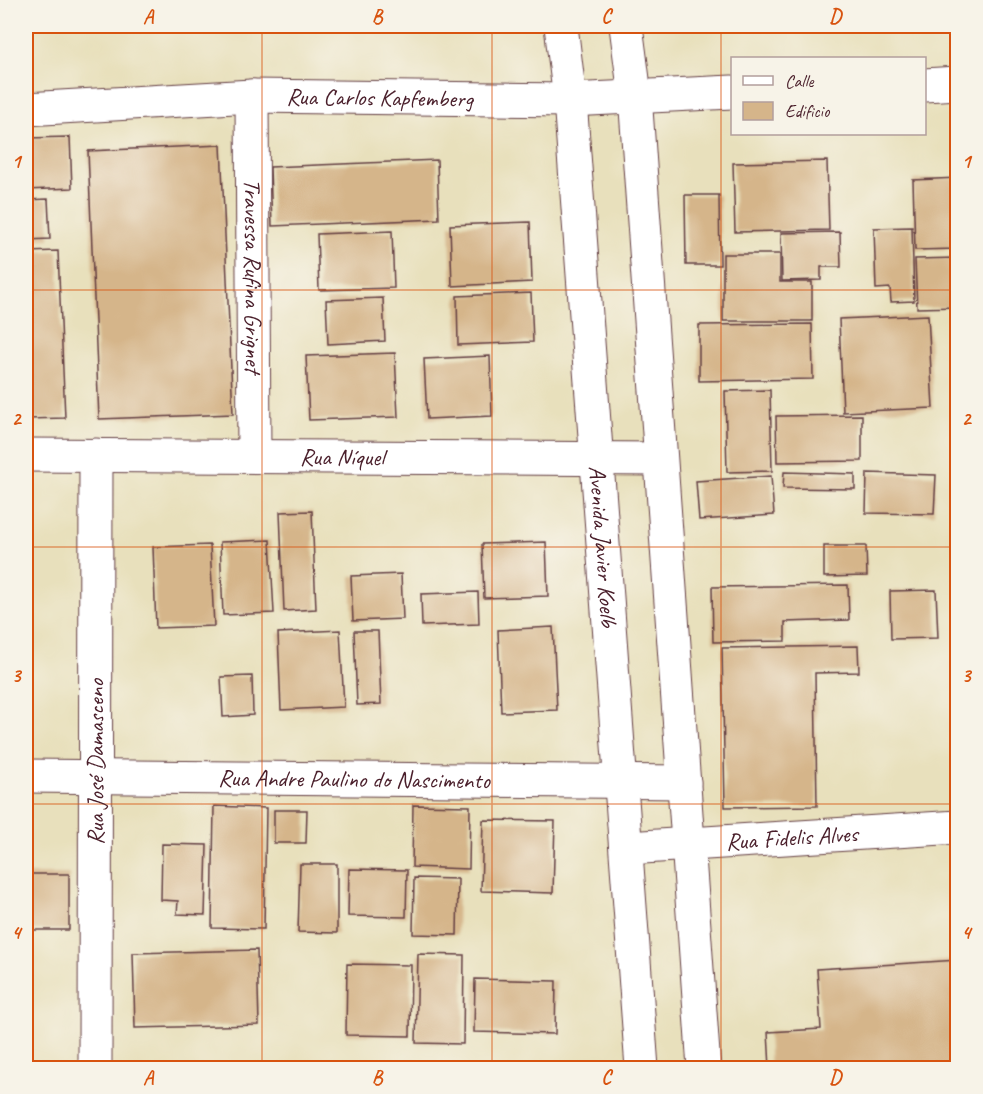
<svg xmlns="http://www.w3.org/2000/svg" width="983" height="1094" font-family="Caveat,sans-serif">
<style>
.building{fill:#d5b58a}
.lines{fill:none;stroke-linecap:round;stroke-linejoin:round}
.minor-casing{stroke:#623c41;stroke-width:35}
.minor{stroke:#fff;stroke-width:33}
.grid{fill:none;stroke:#d8530f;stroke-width:1.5;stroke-opacity:0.55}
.labels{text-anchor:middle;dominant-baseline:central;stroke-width:4.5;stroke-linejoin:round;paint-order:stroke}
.street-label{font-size:24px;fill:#4a1f2b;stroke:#f7f3e8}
.neatline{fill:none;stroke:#d8530f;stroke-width:2}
.grid-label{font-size:20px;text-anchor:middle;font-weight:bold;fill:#d8530f}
</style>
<rect width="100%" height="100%" fill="#f7f3e8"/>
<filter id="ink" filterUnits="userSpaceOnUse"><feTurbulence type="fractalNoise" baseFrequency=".0167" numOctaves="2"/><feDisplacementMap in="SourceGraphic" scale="12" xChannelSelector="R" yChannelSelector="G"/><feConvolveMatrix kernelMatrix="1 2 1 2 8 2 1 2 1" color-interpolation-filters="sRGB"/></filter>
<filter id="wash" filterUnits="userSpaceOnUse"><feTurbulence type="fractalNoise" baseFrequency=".008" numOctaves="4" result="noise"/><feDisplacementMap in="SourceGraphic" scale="24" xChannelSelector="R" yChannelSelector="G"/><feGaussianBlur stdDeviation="1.35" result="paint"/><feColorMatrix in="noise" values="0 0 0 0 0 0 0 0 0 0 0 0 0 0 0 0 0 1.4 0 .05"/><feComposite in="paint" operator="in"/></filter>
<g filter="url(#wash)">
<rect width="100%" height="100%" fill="#e8e0bc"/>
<g id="blocks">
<g class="building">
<path d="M70 137 72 188 26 190V138Z"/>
<path d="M221 145 233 414 99 419 88 151Z"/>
<path d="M437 160 439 219 272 226 270 167Z"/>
<path d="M827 161 829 230 735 232 733 163Z"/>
<path d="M958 178V222L954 212 958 249 915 250 913 180Z"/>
<path d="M685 195H719L720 265H686Z"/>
<path d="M48 199 50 239 26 240V200Z"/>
<path d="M530 222 532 282 452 286 450 225Z"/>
<path d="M912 227 914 301 891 302 890 288 876 289 874 228Z"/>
<path d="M392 231 394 288 319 290 317 234Z"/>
<path d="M840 232 841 267H821V280L782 281 781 233Z"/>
<path d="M58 251 65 418 26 419V252Z"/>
<path d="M723 254H780V282H812V321H723Z"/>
<path d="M958 258V307L917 308 915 259Z"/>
<path d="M531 293 533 342 458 345 457 296Z"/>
<path d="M383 298 385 341 328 344 326 300Z"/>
<path d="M928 315 933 408 843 412 839 319Z"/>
<path d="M812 324 813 379 699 381V325Z"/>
<path d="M395 353 398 417 309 420 306 356Z"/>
<path d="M490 356 492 416 427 419 424 359Z"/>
<path d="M770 390 772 471 727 472 725 391Z"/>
<path d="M862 415V461L777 462 776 416Z"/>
<path d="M784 472 855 474V489L783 488Z"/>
<path d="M867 473 936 475 934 514 866 513Z"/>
<path d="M771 476 774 515 699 520 696 481Z"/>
<path d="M312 511 316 609 284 611 280 512Z"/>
<path d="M270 540 274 613 223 615 220 542Z"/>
<path d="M546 542 548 596 484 598 482 544Z"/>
<path d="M210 545 214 626 156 628 153 547Z"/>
<path d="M824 546H866L867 576 824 577Z"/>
<path d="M401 574 403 619 353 621 351 576Z"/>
<path d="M848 585 849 620 785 622V641L713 642 712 587Z"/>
<path d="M936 590 938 638 891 639 890 591Z"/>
<path d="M478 592 479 624 422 626 421 594Z"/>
<path d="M553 627 557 710 501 712 498 630Z"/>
<path d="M340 630 344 707 281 710 278 633Z"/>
<path d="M354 631H378L381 704 357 705Z"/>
<path d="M858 646 859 672 815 673 817 806 725 807 722 648Z"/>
<path d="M252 676 253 715 223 717 221 677Z"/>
<path d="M413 805 470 806 469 869 412 867Z"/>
<path d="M214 806 266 808 264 929 212 928Z"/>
<path d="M274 810H307L306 843H274Z"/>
<path d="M483 820 555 821 553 893 481 891Z"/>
<path d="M162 844 207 845 205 915 177 914 178 901 161 900Z"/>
<path d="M300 864H337V933L298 932Z"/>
<path d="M349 869 407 870 406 917 348 916Z"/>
<rect x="26" y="874" width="43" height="56"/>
<path d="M414 878 458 879 457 935 413 934Z"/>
<path d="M257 950 259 1025 135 1028 133 953Z"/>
<path d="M418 954 464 955 463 1044 416 1043Z"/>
<path d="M958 960V1068H770L768 1032 821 1029 817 969Z"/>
<path d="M347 964 411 965 410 1036 346 1035Z"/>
<path d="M475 979 556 981 555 1034 474 1032Z"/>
</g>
</g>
</g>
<g filter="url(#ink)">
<use href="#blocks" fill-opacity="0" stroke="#623c41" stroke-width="1.5"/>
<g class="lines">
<defs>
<g id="minor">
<path id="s1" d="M561 26 570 100 642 1068"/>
<path d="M626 26 635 95 704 1068"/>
<path d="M924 85 958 83"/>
<path id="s2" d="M252 96 254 456"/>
<path id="s3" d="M26 109 252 96 570 100 732 92"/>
<path id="s4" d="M26 455 660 459"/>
<path id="s5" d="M26 776 684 782"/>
<path id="s6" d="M627 848 958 827"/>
<path id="s7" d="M95 1068 96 455"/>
</g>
</defs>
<use href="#minor" class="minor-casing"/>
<use href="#minor" class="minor"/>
</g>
</g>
<path class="grid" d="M262 26V1068M492 26V1068M721 26V1068M26 290H958M26 547H958M26 804H958"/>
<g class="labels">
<g class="street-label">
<text stroke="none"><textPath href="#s3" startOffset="354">Rua Carlos Kapfemberg</textPath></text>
<text stroke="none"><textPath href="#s2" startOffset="180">Travessa Rufina Grignet</textPath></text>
<text stroke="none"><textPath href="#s4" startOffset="316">Rua Níquel</textPath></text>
<text stroke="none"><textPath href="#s1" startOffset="522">Avenida Javier Koelb</textPath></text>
<text stroke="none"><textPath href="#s7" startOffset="306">Rua José Damasceno</textPath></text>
<text stroke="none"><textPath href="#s5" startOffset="328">Rua Andre Paulino do Nascimento</textPath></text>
<text stroke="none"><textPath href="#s6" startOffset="165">Rua Fidelis Alves</textPath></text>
</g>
</g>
<rect width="983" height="1094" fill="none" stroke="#f7f3e8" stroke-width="66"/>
<rect x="731" y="57" width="195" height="78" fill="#f7f3e8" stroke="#b29e9c" stroke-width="1.5"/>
<rect x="743" y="76" width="30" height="9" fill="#ffffff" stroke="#b29e9c" stroke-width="1.5"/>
<text x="785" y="87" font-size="18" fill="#4a1f2b">Calle</text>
<rect x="743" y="102" width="30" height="18" fill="#d5b58a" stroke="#b29e9c" stroke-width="1.5"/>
<text x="785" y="117" font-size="18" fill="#4a1f2b">Edificio</text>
<rect x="33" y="33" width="917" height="1028" class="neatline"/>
<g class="grid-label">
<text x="148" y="23">A</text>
<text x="377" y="23">B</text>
<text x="606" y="23">C</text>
<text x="835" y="23">D</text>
<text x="16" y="168">1</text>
<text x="966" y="168">1</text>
<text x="16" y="425">2</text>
<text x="966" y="425">2</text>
<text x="16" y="682">3</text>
<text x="966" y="682">3</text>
<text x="16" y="939">4</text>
<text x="966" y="939">4</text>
<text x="148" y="1084">A</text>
<text x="377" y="1084">B</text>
<text x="606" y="1084">C</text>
<text x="835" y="1084">D</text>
</g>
</svg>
